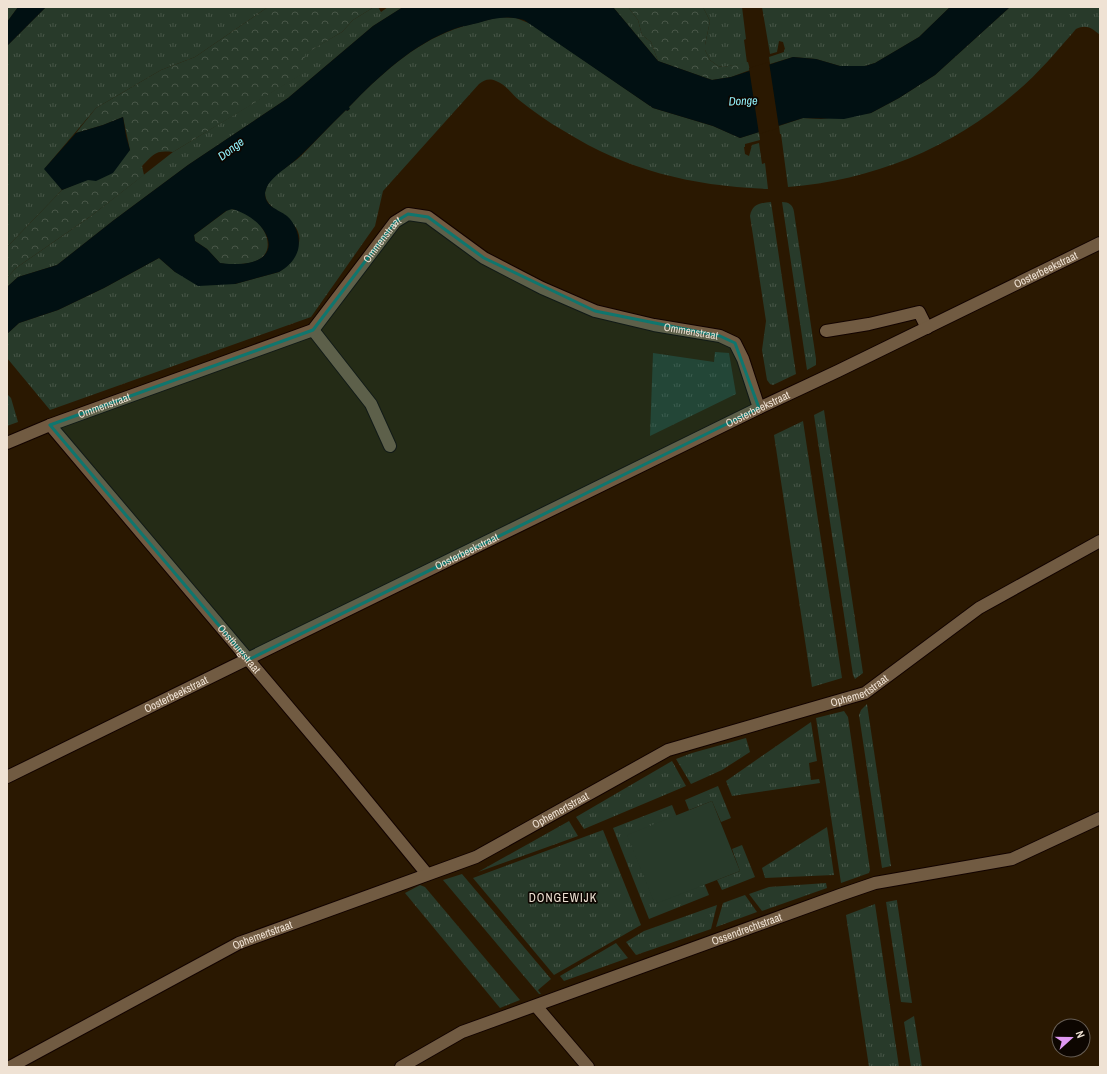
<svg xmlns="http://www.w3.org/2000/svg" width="1107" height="1074" font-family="'Archivo Narrow',sans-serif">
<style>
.grass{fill:url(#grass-tufts)}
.forest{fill:url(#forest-crowns)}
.pitch{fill:#283a2a}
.water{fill:#011012;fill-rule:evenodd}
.pier{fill:#2a1801}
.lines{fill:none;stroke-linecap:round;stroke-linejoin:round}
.minor-casing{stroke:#120300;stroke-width:14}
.minor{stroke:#715b42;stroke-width:12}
.marked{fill:#0f766e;fill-opacity:0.2;stroke:#0f766e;stroke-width:3;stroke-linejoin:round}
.labels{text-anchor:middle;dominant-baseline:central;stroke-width:3.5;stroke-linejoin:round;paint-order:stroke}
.street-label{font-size:11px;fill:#efe2d4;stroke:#0d0601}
.water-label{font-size:12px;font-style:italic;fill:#93f3fc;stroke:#0d0601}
.neighbourhood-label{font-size:12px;letter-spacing:1px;fill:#efe2d4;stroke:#0d0601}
</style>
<defs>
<pattern id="grass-tufts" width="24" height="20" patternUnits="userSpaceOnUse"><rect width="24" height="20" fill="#283a2a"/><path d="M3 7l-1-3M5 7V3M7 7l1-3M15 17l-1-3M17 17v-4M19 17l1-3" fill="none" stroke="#485648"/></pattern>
<pattern id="forest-crowns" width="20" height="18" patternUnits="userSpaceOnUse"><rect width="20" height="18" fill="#283a2a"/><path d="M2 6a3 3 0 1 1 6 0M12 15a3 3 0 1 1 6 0" fill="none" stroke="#485648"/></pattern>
</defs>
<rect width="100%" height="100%" fill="#2a1801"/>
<g class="grass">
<path d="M7 7H18L7 22Z"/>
<path d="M46 7H268L195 57 161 70 96 108 45 168 62 190 7 247V46Z"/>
<path d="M374 7H378L381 12 388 7H403L373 26 288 98 188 165 114 220 57 265 18 277 7 287V278L16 268 91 216 173 152 303 73 304 54 342 32 353 20Z"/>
<path d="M613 7H628L638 20 642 35 651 42 658 61Z"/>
<path d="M703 7H742L746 39 744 40 747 63 723 67 718 66 710 60 705 50V45L710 21Z"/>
<path d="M762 7H950L919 37 875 63 865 66H840L816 59 793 57 770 64 769 57 784 52V50L785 49 783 42 779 41 777 52 770 54Z"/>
<path d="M1010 7H1100V35C1092 28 1086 24 1076 29 1057 51 1038 74 1015 93 953 148 870 181 788 187L781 134H780L779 126 803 118 821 119 871 113 899 98 935 75Z"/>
<path d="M500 17 516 18 531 24 653 108 713 126 740 138 759 132 760 140 745 144V147H744L745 154 749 156 752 145 759 143 762 164 765 163 768 189C693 186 628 171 564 131 548 122 533 111 519 100 512 94 505 84 496 81 489 78 484 80 479 84L383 191 375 226 311 317 50 410 7 358V334L19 323 58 310 104 288 159 258 175 272 235 284 279 272C286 268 289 261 294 254 316 219 264 216 265 192 266 188 267 185 270 181 278 171 291 165 301 156 316 141 330 125 346 110L348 111 349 109V107C379 76 413 44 455 29 469 24 485 21 500 17Z"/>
<path d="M771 202 796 374 773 385 770 384 767 380 762 350 766 321 750 216C752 204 760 203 771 202Z"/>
<path d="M782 202C789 202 793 205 794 212L816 359V365L807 370Z"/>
<path d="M715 352 729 353 736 394 650 436 653 353 714 362Z"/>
<path d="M7 394 11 398 18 422 7 426Z"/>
<path d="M824 410 863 673 855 679 853 675 814 415Z"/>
<path d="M803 421 842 678 812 687 774 435Z"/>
<path d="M867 704 891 866 882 868 859 715 861 710Z"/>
<path d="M844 711 848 717 870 870 869 873 841 883 816 718Z"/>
<path d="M811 722 817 761 809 763 811 780 819 779 820 783 732 796 726 781Z"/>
<path d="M746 738 750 752 722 770 691 784 676 759 692 753Z"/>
<path d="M672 761 686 786 584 829 576 817Z"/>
<path d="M718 786 731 818 721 822 712 801 689 810 685 800Z"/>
<path d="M672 805 709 895 649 919 613 828Z"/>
<path d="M569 821 578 836 478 872Z"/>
<path d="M827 827 834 875 765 878 762 868Z"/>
<path d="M603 830 641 925 554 975 473 878Z"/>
<path d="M742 845 755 877 722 890 717 880 740 871 732 849Z"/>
<path d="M462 874 551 979 538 990 541 994H539L443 880Z"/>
<path d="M826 883 827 888 762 911 749 894 769 887Z"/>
<path d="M420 885 425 887 520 1000 500 1008 405 893Z"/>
<path d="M745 895 757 912 716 927 723 903Z"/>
<path d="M897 900V901L912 1003 901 1002 886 902Z"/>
<path d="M875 904 899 1067H869L846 915Z"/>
<path d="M717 905 711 929 636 955 626 942 644 931Z"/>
<path d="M616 943 628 958 564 981 560 976Z"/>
<path d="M914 1016 922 1067H911L904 1022Z"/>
</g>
<g class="forest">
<path d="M268 7H374L353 20 342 32 305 54 304 73 173 152C155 150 154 154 142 166L144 175 91 216 16 268 7 278V247L62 190 88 179 130 150 123 117 103 125 76 133 96 108 161 70 195 57Z"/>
<path d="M628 7H703L710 21 705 45V50L710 60 718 66 723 67 748 62 750 70 731 77 712 80 658 61 651 42 642 35 638 20Z"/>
<path d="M229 209C263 209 290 262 241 264 234 264 227 265 220 263L207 249 195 241 194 235Z"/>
</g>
<path class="pitch" d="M712 801 740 871 655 904 627 835Z"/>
<g class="water">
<path d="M18 7H46L7 46V22Z"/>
<path d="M403 7H613L658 61 712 80 731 77 793 57 816 59 840 66H865L875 63 919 37 950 7H1010L935 75 899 98 871 113 844 119 803 118 740 138 713 126 653 108 524 20C507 15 494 18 478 23 471 25 462 26 454 29 413 44 379 76 349 107L350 109 347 111 346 110C330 125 316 141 300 156 291 165 278 172 270 182 267 185 266 189 265 193 265 207 278 209 287 216 296 224 301 238 298 250 295 260 288 267 279 272L235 284 198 286 175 272 159 258 104 288 58 310 19 323 7 334V287L18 277 57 265 114 220 188 165 288 98 373 26ZM232 209C269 219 289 262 238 264 232 264 226 264 220 263L207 249 195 241 194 235 226 211Z"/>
<path d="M123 117 126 136 130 150 113 173 96 181 88 180 62 190 44 169 76 133 103 125Z"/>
</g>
<path class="pier" d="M769 62 779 128 759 134 749 68Z"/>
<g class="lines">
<defs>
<g id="minor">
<path d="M313 330 371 404 390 446"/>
<path d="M826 331 869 324 919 312 927 328"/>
<path id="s1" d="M50 425 340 768 427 874"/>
<path id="s2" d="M7 443 50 425 313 330 395 222 408 214 428 217 484 258 542 288 595 311 654 325 720 336 735 343 743 359 759 408"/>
<path id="s3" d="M7 777 759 408 838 371 1100 243"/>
<path d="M536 1006 588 1067"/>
<path id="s4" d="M10 1067 239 943 476 857 668 750 865 693 979 608 1100 541"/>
<path id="s5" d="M401 1067 462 1032 840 895 875 883 1012 859 1100 818"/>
</g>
</defs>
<use href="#minor" class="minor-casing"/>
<use href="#minor" class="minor"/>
</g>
<path class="marked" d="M408 214 428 217 484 258 595 311 720 336 735 343 759 408 248 660 50 425 313 330 395 222Z"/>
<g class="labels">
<g class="street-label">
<text stroke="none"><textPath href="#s2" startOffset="440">Ommenstraat</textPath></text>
<text stroke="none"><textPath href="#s3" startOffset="1156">Oosterbeekstraat</textPath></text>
<text stroke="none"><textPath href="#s2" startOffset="788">Ommenstraat</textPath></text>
<text stroke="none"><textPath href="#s2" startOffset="104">Ommenstraat</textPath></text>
<text stroke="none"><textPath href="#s3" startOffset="836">Oosterbeekstraat</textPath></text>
<text stroke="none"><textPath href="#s3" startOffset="512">Oosterbeekstraat</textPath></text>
<text stroke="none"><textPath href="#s1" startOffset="293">Oostburgstraat</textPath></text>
<text stroke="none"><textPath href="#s4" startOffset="933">Ophemertstraat</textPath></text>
<text stroke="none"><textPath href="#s3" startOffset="188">Oosterbeekstraat</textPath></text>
<text stroke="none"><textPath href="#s4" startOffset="609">Ophemertstraat</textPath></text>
<text stroke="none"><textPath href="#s5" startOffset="373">Ossendrechtstraat</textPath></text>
<text stroke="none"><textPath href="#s4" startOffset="285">Ophemertstraat</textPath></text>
</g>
<g class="water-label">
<text transform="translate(743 101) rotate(-2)">Donge</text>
<text transform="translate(231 149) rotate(-37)">Donge</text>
</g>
<g class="neighbourhood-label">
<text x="563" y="898">DONGEWIJK</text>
</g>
</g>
<rect width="1107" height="1074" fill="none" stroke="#efe2d4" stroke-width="16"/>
<g transform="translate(1071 1038) rotate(69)"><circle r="19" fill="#0d0601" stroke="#675e55"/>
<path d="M0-3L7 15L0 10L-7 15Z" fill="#df98f2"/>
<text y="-6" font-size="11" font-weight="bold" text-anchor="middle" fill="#efe2d4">N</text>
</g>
</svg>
